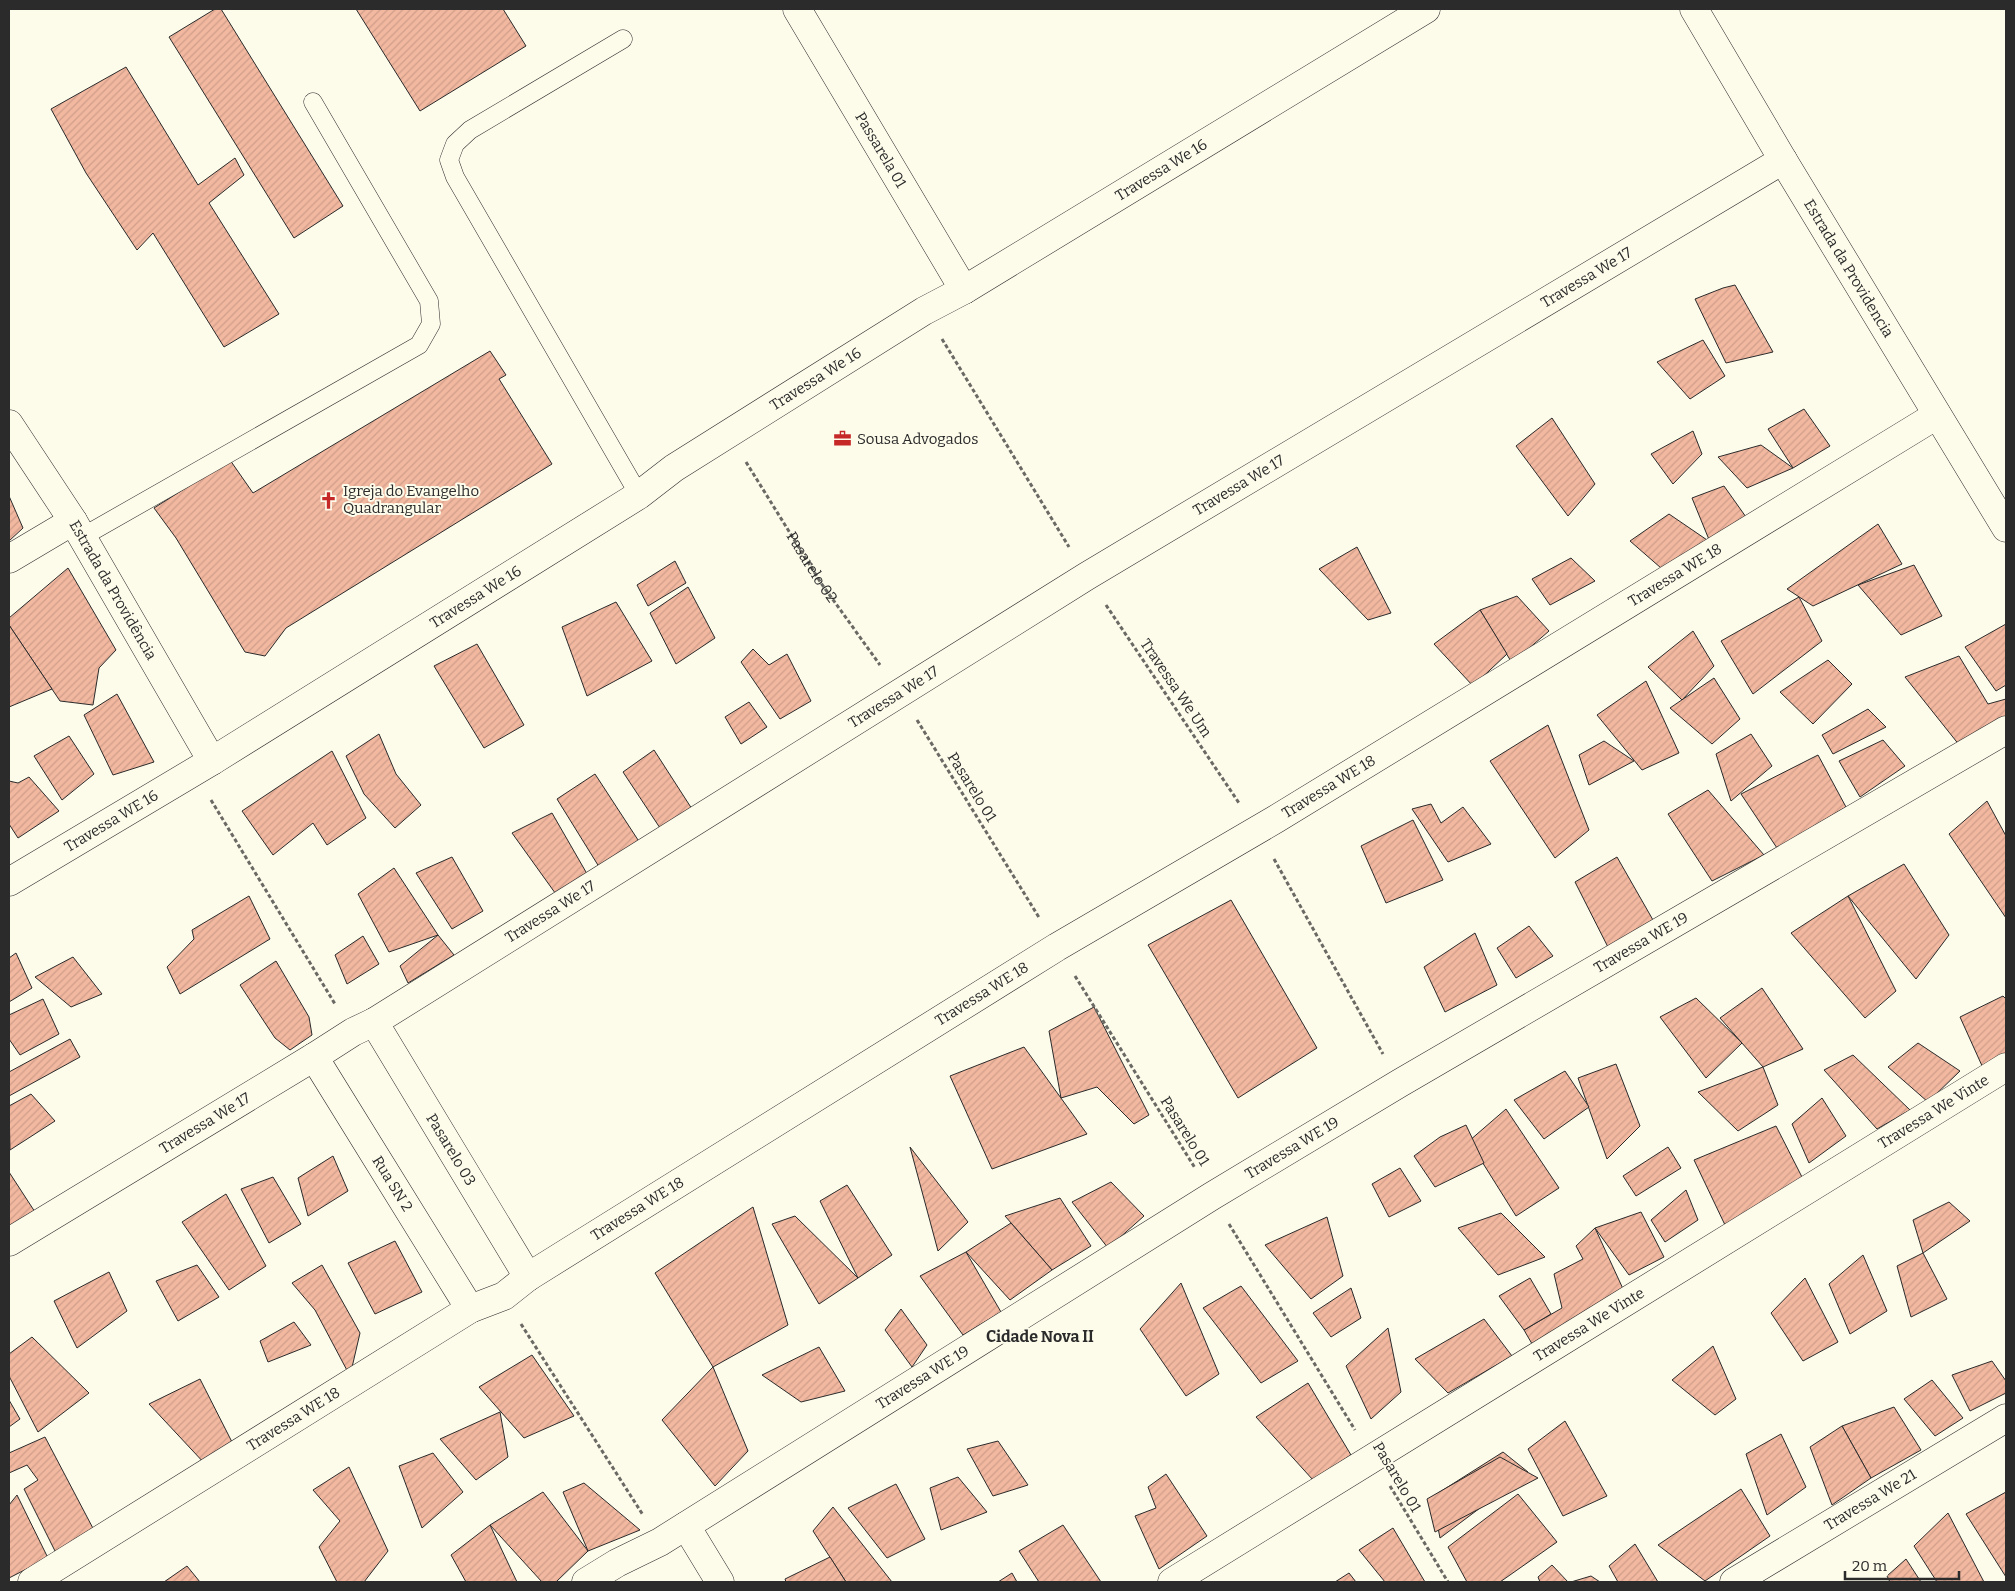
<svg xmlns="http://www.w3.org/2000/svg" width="2015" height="1591" font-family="Bitter,serif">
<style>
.building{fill:url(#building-hatch);stroke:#2b2b2b}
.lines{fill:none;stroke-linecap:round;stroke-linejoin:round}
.service-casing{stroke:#2b2b2b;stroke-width:19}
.minor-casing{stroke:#2b2b2b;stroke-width:29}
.secondary-casing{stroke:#2b2b2b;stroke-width:29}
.path{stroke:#6a6964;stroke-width:3;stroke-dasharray:4 2.5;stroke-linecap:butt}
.service{stroke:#fdfbea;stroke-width:18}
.minor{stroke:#fdfbea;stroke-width:28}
.secondary{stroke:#fdfbea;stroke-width:28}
.labels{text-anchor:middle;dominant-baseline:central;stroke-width:4;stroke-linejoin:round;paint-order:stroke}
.street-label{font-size:15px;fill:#2b2b2b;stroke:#fdfbea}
.poi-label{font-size:15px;fill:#2b2b2b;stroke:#fdfbea;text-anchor:start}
.neighbourhood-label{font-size:16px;font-weight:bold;fill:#2b2b2b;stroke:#fdfbea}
</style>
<defs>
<pattern id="building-hatch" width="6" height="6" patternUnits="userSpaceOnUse" patternTransform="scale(1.25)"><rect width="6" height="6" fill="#f2b8a0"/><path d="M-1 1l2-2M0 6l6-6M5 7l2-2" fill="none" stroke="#d09e8a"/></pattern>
</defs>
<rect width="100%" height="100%" fill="#fdfbea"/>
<g class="building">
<path d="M215 9H221L343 206 294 238 169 37Z"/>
<path d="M356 9H503L526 46 420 111Z"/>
<path d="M126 67 198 185 235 158 244 175 209 203 279 314 224 347 153 233 137 250 86 173 51 109Z"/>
<path d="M1735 285 1773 352 1726 363 1695 299 1723 288Z"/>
<path d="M1703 340 1725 376 1690 399 1657 362Z"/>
<path d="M490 351 506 375 499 379 552 464 286 628 265 656 245 652 176 538 154 508 230 460 253 493Z"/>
<path d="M1804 409 1830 446 1793 468 1768 429Z"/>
<path d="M1552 418 1595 484 1568 516 1516 446Z"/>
<path d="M1693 431 1702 454 1673 484 1651 454Z"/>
<path d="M1761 445 1793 468 1747 488 1718 457Z"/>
<path d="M1724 486 1746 517 1710 542 1692 498Z"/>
<path d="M9 496 23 528 9 541Z"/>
<path d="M1669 514 1710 542 1661 568 1630 541Z"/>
<path d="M1878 524 1902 564 1813 606 1787 589Z"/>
<path d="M1357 547 1391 613 1368 620 1319 569Z"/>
<path d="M1571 558 1595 581 1550 605 1532 579Z"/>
<path d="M675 561 686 583 648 606 637 585Z"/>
<path d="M1914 565 1942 616 1901 635 1858 585Z"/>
<path d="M68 568 116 650 99 668 93 705 60 701 9 625V618Z"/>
<path d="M688 587 715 638 676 664 650 613Z"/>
<path d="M1517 596 1549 631 1512 663 1480 610Z"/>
<path d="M1799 597 1822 641 1753 694 1721 641Z"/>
<path d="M616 602 652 661 587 696 562 627Z"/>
<path d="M1480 610 1507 654 1473 686 1434 644Z"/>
<path d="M2006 624V685L1996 691 1965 647Z"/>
<path d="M9 625 52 689 9 707Z"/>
<path d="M1693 631 1714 666 1682 700 1648 667Z"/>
<path d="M477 644 524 725 484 748 434 666Z"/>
<path d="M753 649 769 665 787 654 811 701 780 719 741 662Z"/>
<path d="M1959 656 1988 704 2006 699V717L1960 746 1905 677Z"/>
<path d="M1828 660 1852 684 1813 724 1780 692Z"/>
<path d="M1714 678 1740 719 1712 744 1670 708Z"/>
<path d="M1646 681 1679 753 1642 770 1597 715Z"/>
<path d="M117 694 154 762 113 775 84 715Z"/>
<path d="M749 702 767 727 741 744 725 717Z"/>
<path d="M1868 709 1886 727 1833 754 1822 735Z"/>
<path d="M1548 725 1589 830 1555 858 1490 761Z"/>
<path d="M379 734 396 774 421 805 395 828 364 794 346 756Z"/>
<path d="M1751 734 1772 766 1731 801 1716 754Z"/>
<path d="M69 736 94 774 62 800 34 756Z"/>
<path d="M1883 740 1905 766 1860 797 1839 761Z"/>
<path d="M1604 741 1634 761 1589 785 1579 755Z"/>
<path d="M654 750 692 809 662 831 623 772Z"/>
<path d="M332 751 366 818 327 845 313 823 273 855 242 811Z"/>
<path d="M1818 755 1846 807 1777 848 1741 794Z"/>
<path d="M595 774 640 843 601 870 557 799Z"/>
<path d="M29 777 59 811 18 838 9 824V781L18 783Z"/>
<path d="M1708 790 1764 855 1712 881 1668 814Z"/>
<path d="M1987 801 2006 836V918L1949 834Z"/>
<path d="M1431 804 1441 823 1463 807 1491 844 1448 862 1412 809Z"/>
<path d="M552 813 590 879 558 897 512 833Z"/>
<path d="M1413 820 1443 880 1386 903 1361 846Z"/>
<path d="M452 857 483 911 452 929 416 873Z"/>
<path d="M1617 857 1653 920 1613 957 1575 882Z"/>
<path d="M1904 864 1949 935 1916 979 1848 896Z"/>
<path d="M394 868 438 935 389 952 358 894Z"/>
<path d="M249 896 270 939 180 994 167 967 194 939 192 930Z"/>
<path d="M1848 896 1896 991 1865 1018 1791 933Z"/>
<path d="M1231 900 1317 1048 1238 1098 1148 945Z"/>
<path d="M1529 926 1553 956 1516 978 1497 948Z"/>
<path d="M1475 933 1497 985 1445 1012 1424 967Z"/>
<path d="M438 935 454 955 408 983 400 966Z"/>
<path d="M363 936 379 964 347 984 335 955Z"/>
<path d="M16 953 32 988 9 1002V958Z"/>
<path d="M73 957 102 994 71 1007 35 977Z"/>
<path d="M276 961 309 1017 312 1035 290 1050 275 1038 240 985Z"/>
<path d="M1762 988 1803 1049 1763 1067 1720 1018Z"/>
<path d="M2003 996 2006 999V1053L1983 1068 1960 1017Z"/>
<path d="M1696 998 1742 1043 1706 1078 1660 1017Z"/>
<path d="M43 999 59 1034 20 1055 9 1039V1015Z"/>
<path d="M1094 1007 1149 1115 1134 1124 1097 1087 1061 1098 1049 1031Z"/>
<path d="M70 1039 80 1057 9 1096V1072Z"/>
<path d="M1918 1043 1960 1071 1928 1102 1888 1067Z"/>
<path d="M1024 1047 1087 1134 992 1169 950 1076Z"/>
<path d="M1853 1055 1910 1110 1877 1129 1824 1070Z"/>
<path d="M1616 1064 1640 1126 1607 1159 1578 1078Z"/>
<path d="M1763 1067 1778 1105 1738 1131 1698 1092Z"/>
<path d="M1565 1071 1589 1107 1544 1139 1514 1100Z"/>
<path d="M31 1094 55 1121 10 1150 9 1106Z"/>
<path d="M1822 1098 1846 1136 1809 1163 1792 1124Z"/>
<path d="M1506 1109 1559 1188 1516 1216 1469 1141Z"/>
<path d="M1466 1125 1484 1163 1435 1187 1414 1156 1440 1137Z"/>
<path d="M1776 1126 1803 1179 1725 1225 1694 1160Z"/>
<path d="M910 1147 968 1222 938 1251Z"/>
<path d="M1668 1147 1681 1168 1636 1196 1623 1176Z"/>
<path d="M333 1156 348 1191 308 1216 298 1178Z"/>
<path d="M1400 1168 1421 1201 1389 1217 1372 1184Z"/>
<path d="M9 1172 35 1212 9 1230Z"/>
<path d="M273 1177 301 1224 269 1243 241 1189Z"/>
<path d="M1111 1182 1144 1216 1108 1248 1072 1202Z"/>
<path d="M847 1185 892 1255 858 1278 820 1201Z"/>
<path d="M1686 1190 1698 1220 1665 1242 1651 1220Z"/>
<path d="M226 1194 266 1266 229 1290 182 1222Z"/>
<path d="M1060 1198 1091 1246 1052 1270 1005 1216Z"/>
<path d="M1949 1202 1970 1221 1923 1253 1913 1220Z"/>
<path d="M753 1207 788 1325 713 1367 655 1273Z"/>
<path d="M1641 1212 1664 1257 1629 1275 1595 1228Z"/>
<path d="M1501 1213 1545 1257 1498 1275 1458 1228Z"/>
<path d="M795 1216 858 1278 819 1304 772 1224Z"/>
<path d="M1327 1217 1343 1276 1311 1299 1265 1245Z"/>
<path d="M1011 1223 1052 1270 1010 1300 966 1252Z"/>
<path d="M1595 1228 1624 1291 1539 1356 1524 1330 1562 1308 1554 1274 1583 1259 1576 1246Z"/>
<path d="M395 1241 422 1292 375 1314 348 1263Z"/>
<path d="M966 1252 1001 1312 963 1335 920 1276Z"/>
<path d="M1923 1253 1947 1299 1911 1317 1897 1266Z"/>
<path d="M1863 1255 1887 1311 1850 1334 1829 1284Z"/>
<path d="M197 1265 219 1297 178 1321 156 1281Z"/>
<path d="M322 1265 360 1333 350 1376 315 1310 292 1283Z"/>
<path d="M109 1272 127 1311 77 1348 54 1301Z"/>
<path d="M1530 1278 1551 1314 1524 1330 1499 1296Z"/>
<path d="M1805 1278 1838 1342 1803 1361 1771 1313Z"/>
<path d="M1181 1283 1219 1374 1186 1396 1140 1329Z"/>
<path d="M1241 1286 1298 1361 1261 1383 1203 1308Z"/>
<path d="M1351 1288 1361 1318 1331 1337 1313 1313Z"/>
<path d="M901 1309 927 1345 912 1367 885 1330Z"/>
<path d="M1484 1319 1512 1356 1448 1393 1415 1359Z"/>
<path d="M294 1322 311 1345 268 1362 260 1341Z"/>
<path d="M1388 1328 1401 1392 1371 1419 1346 1366Z"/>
<path d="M32 1337 89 1393 38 1432 9 1376V1354Z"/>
<path d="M1713 1346 1736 1399 1715 1415 1672 1380Z"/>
<path d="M819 1347 845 1391 801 1402 762 1375Z"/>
<path d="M532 1355 574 1416 524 1438 479 1387Z"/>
<path d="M1992 1361 2006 1381V1393L1970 1411 1952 1375Z"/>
<path d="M713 1367 748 1451 715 1486 662 1420Z"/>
<path d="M200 1379 233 1444 206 1465 149 1404Z"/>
<path d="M1932 1380 1963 1418 1935 1436 1904 1399Z"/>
<path d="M1308 1383 1351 1455 1313 1480 1256 1417Z"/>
<path d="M9 1400 20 1419 9 1427Z"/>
<path d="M1894 1407 1921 1450 1871 1478 1842 1426Z"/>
<path d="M500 1412 508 1457 476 1480 440 1439Z"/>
<path d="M1565 1421 1607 1496 1563 1516 1528 1449Z"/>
<path d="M1842 1426 1871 1478 1832 1505 1810 1447Z"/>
<path d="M1781 1434 1806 1487 1767 1515 1746 1454Z"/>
<path d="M45 1437 96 1534 59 1559 24 1489 38 1480 27 1465 9 1473V1453Z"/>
<path d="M998 1441 1028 1485 993 1496 967 1449Z"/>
<path d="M1503 1452 1528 1472 1440 1538 1432 1497Z"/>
<path d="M433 1453 463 1492 422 1528 399 1466Z"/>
<path d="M1500 1457 1538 1478 1435 1532 1427 1499Z"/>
<path d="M349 1467 388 1551 364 1582H337L319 1547 340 1521 313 1490Z"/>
<path d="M1166 1474 1207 1536 1159 1569 1135 1516 1156 1508 1148 1487Z"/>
<path d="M958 1477 987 1512 941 1530 930 1488Z"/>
<path d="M584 1483 640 1530 588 1551 563 1492Z"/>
<path d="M896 1484 925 1539 887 1558 848 1508Z"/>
<path d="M1741 1489 1770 1536 1705 1581 1658 1545Z"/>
<path d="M543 1492 588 1551 556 1582H542L490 1525Z"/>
<path d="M2006 1492V1577L1966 1514Z"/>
<path d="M1518 1494 1557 1542 1500 1582H1467L1448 1547Z"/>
<path d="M17 1495 48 1558 9 1578V1505Z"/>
<path d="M833 1507 892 1582H846L813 1531Z"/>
<path d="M1948 1513 1984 1582H1937L1914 1546Z"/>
<path d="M490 1525 517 1582H466L451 1555Z"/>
<path d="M1063 1525 1101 1582H1039L1019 1551Z"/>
<path d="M1393 1528 1425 1582H1385L1359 1550Z"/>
<path d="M1635 1544 1658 1582H1618L1609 1566Z"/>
<path d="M830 1557 846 1582H786L785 1579Z"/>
<path d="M1906 1559 1921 1582H1890L1887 1576Z"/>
<path d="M1552 1565 1568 1582H1540L1538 1577Z"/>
<path d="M187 1566 200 1582H164Z"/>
<path d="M1012 1573 1017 1582H998Z"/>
<path d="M1349 1573 1356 1582H1335Z"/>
<path d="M1591 1576 1600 1582H1571Z"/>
</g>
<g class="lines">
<defs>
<g id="service">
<path d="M623 39 470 130 455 144 449 160 455 177 639 495"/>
<path d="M82 537 419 345 431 324 429 301 313 102"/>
</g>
<g id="minor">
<path id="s2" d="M797 9 964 290"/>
<path d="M9 559 73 521"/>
<path id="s3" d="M9 882 212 761"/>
<path id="s4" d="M374 1022 528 1277"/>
<path id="s5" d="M314 1057 470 1309"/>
<path id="s6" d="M9 1242 314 1057 353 1032 374 1022 1087 576 1783 160"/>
<path d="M686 1526 720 1582"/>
<path id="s7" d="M32 1582 470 1309 504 1296 528 1277 1057 947 1276 819 1937 415"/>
<path id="s8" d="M586 1582 617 1563 660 1542 1212 1196 1400 1083 2006 730"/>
<path id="s9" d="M1172 1582 2006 1067"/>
<path id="s10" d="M1734 1582 2006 1418"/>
</g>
<g id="secondary">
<path id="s11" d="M1694 9 1783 160 2006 528"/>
<path id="s12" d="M9 424 73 521 212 761 639 495 674 468 924 311 964 290 1426 9"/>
</g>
</defs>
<use href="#service" class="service-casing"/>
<use href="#minor" class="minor-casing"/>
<use href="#secondary" class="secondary-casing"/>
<g class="path">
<path d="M942 339 1069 547"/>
<path id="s1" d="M746 462 821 583 880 665"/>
<path d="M1106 605 1239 803"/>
<path d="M917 720 1040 919"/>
<path d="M211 800 335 1004"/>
<path d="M1274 859 1383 1054"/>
<path d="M1075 976 1195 1168"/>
<path d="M1229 1224 1355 1430"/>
<path d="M521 1324 643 1515"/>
<path d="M1390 1486 1448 1582"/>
</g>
<use href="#service" class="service"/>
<use href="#minor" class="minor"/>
<use href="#secondary" class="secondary"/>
</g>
<defs>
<symbol id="office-bare" viewBox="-9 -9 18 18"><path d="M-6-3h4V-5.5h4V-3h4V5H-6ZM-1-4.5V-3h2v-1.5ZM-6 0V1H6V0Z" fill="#c62828" stroke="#fdfbea" stroke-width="2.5" paint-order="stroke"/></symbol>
<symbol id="church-bare" viewBox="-9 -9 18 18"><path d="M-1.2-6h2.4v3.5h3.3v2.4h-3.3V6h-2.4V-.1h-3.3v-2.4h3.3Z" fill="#c62828" stroke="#fdfbea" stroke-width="2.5" paint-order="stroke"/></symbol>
</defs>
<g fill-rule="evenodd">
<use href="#office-bare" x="830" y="426" width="25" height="25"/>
<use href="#church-bare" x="316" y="488" width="25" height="25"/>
</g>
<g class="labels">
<g class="street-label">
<text stroke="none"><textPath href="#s2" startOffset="164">Passarela 01</textPath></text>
<text stroke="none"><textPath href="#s12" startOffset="1512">Travessa We 16</textPath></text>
<text stroke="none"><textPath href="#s11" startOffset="302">Estrada da Providencia</textPath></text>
<text stroke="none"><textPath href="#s6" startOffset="1849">Travessa We 17</textPath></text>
<text stroke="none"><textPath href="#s12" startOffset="1108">Travessa We 16</textPath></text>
<text stroke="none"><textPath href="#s6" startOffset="1444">Travessa We 17</textPath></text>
<text stroke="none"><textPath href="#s1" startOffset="124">Pasarelo 02</textPath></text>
<text stroke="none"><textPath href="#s7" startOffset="1928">Travessa WE 18</textPath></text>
<text stroke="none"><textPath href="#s12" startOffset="196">Estrada da Providência</textPath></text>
<text stroke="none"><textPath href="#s12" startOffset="704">Travessa We 16</textPath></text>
<text transform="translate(1176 688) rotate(56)">Travessa We Um</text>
<text stroke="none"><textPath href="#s6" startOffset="1039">Travessa We 17</textPath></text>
<text transform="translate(972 787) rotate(58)">Pasarelo 01</text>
<text stroke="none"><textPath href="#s7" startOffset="1522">Travessa WE 18</textPath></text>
<text stroke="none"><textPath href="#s3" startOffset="119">Travessa WE 16</textPath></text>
<text stroke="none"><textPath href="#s6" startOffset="634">Travessa We 17</textPath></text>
<text stroke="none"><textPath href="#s8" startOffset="1234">Travessa WE 19</textPath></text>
<text stroke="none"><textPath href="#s7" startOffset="1118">Travessa WE 18</textPath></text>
<text stroke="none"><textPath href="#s9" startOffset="895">Travessa We Vinte</textPath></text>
<text stroke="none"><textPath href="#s6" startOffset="229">Travessa We 17</textPath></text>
<text transform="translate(1185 1131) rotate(58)">Pasarelo 01</text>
<text stroke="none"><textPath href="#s8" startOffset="829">Travessa WE 19</textPath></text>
<text stroke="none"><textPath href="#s4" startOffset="149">Pasarelo 03</textPath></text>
<text stroke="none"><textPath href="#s5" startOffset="149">Rua SN 2</textPath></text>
<text stroke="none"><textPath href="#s7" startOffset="712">Travessa WE 18</textPath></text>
<text stroke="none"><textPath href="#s9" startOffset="490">Travessa We Vinte</textPath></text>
<text stroke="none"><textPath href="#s8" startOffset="394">Travessa WE 19</textPath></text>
<text stroke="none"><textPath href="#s7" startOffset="308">Travessa WE 18</textPath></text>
<text transform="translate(1397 1477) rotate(59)">Pasarelo 01</text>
<text stroke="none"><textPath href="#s10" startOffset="159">Travessa We 21</textPath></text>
</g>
<g class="poi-label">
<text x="857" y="439">Sousa Advogados</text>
<text x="343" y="491">Igreja do Evangelho<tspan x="343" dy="17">Quadrangular</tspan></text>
</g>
<g class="neighbourhood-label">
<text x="1040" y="1336">Cidade Nova II</text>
</g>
</g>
<rect width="2015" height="1591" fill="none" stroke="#2b2b2b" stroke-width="20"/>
<path d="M1845 1571v8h114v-8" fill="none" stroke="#2b2b2b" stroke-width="2.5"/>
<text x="1852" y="1571" font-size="15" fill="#2b2b2b" stroke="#fdfbea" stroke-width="4" paint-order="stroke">20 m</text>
</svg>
